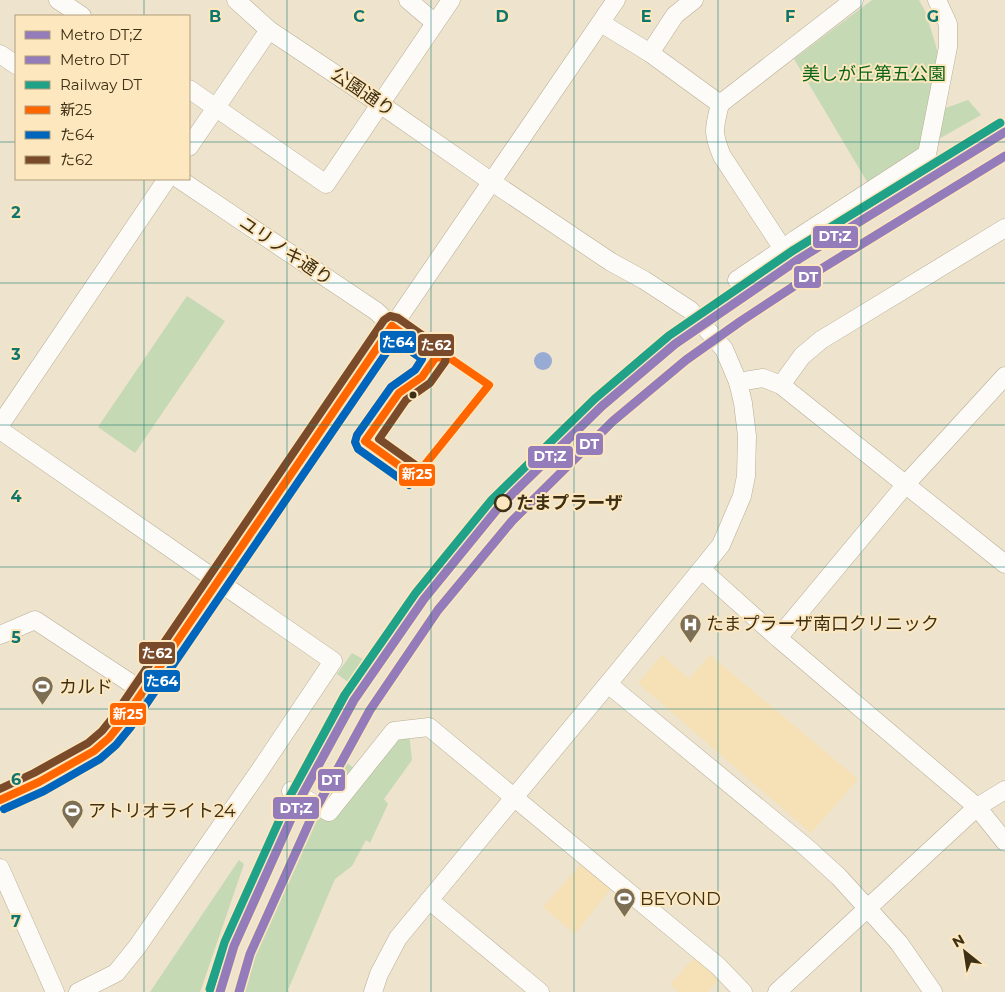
<svg xmlns="http://www.w3.org/2000/svg" width="1005" height="992" font-family="Montserrat,'Noto Sans JP',sans-serif">
<style>
.built{fill:#f6e1b6}
.green{fill:#c5d9b5}
.water{fill:#97abd4}
.lines{fill:none;stroke-linecap:round;stroke-linejoin:round}
.minor-casing{stroke:#b8ad95;stroke-width:19}
.minor{stroke:#fcfbf8;stroke-width:18}
.bus-1-casing{stroke:#fce7bf;stroke-width:11}
.bus-2-casing{stroke:#fce7bf;stroke-width:11}
.bus-3-casing{stroke:#fce7bf;stroke-width:11}
.bus-1{stroke:#f60;stroke-width:8}
.bus-2{stroke:#0065bd;stroke-width:8}
.bus-3{stroke:#7a4b2a;stroke-width:8}
.rail-1-casing{stroke:#fce7bf;stroke-width:12}
.rail-1{stroke:#20a288;stroke-width:9}
.metro-1-casing{stroke:#fce7bf;stroke-width:12}
.metro-2-casing{stroke:#fce7bf;stroke-width:12}
.metro-1{stroke:#937cb9;stroke-width:9}
.metro-2{stroke:#937cb9;stroke-width:9}
.grid{fill:none;stroke:#0f766e;stroke-width:1;stroke-opacity:0.55}
.bus-dot{fill:#3e3014;stroke:#fce7bf;stroke-width:2}
.stop-dot{fill:#fce7bf;stroke:#3e3014;stroke-width:2.5}
.labels{text-anchor:middle;dominant-baseline:central;stroke-width:4;stroke-linejoin:round;paint-order:stroke}
.park-label{font-size:18px;fill:#0b6516;stroke:#fce7bf}
.street-label{font-size:18px;fill:#3e3014;stroke:#fce7bf}
.stop-label{font-size:18px;font-weight:bold;fill:#3e3014;stroke:#fce7bf;text-anchor:start}
.poi-label{font-size:18px;fill:#3e3014;stroke:#fce7bf;text-anchor:start}
.grid-label{font-size:16px;text-anchor:middle;font-weight:bold;fill:#0f766e;stroke:#fce7bf;stroke-width:4;stroke-linejoin:round;paint-order:stroke}
.line-badge{stroke:#fce7bf;stroke-width:2}
.badge-label{font-size:14px;text-anchor:middle;font-weight:bold;fill:#fff}
</style>
<rect width="100%" height="100%" fill="#eee3cd"/>
<g class="built">
<path d="M662 655 689 679 710 655 858 779 811 833 638 683Z"/>
<path d="M582 863 612 887 575 934 543 907Z"/>
<path d="M696 956 721 978 707 992H679L670 984Z"/>
</g>
<g class="green">
<path d="M872 0H919L926 13 938 53 924 142 918 152 869 185 794 59Z"/>
<path d="M968 100 981 115 937 140 943 109Z"/>
<path d="M187 296 225 321 135 453 98 427Z"/>
<path d="M352 653 363 659 348 682 337 674Z"/>
<path d="M409 732 412 760 384 799 388 804 370 843 366 840 352 866 335 879 288 990 289 992H239L265 918 304 826 313 811 316 813 395 734Z"/>
<path d="M342 756 347 760 346 762 356 770 327 804 319 799 320 797H325L330 786 328 783Z"/>
<path d="M239 860 244 864 200 992H150Z"/>
</g>
<circle class="water" cx="543" cy="361" r="9"/>
<g class="lines">
<defs>
<g id="minor">
<path d="M58 0 82 16"/>
<path d="M236 0 269 30 380 104 492 182 611 262 644 280 690 310 724 349 738 382 743 403 747 436 746 476 742 496 721 545 621 668 398 938 379 974 373 992"/>
<path d="M408 0 435 23"/>
<path d="M601 23 650 53 720 104"/>
<path d="M650 53 675 15 694 0"/>
<path d="M0 54 16 65"/>
<path d="M189 89 326 184 451 0"/>
<path d="M189 147 269 30"/>
<path d="M179 179 376 311 392 326"/>
<path d="M783 249 722 156C712 133 714 128 720 104L854 0"/>
<path d="M737 280 783 249 796 239 927 154 948 47V24L937 0"/>
<path d="M738 382 763 378 781 385 1005 564"/>
<path d="M781 385 802 356 821 340 1005 228"/>
<path d="M0 425 167 179"/>
<path d="M0 430 333 661 260 770 137 947 116 973 78 992"/>
<path d="M702 570 778 638 977 807 1005 842"/>
<path d="M0 635 35 620 144 692"/>
<path d="M778 638 906 484 1005 376"/>
<path d="M608 684 806 847 839 877 899 943 933 992"/>
<path d="M291 791 329 812 394 731 429 727 718 966 743 992"/>
<path d="M0 800 39 782 94 751 109 738 122 722 616 0"/>
<path d="M0 868 55 992"/>
<path d="M429 900 540 992"/>
<path d="M777 992 977 807 1005 790"/>
</g>
</defs>
<use href="#minor" class="minor-casing"/>
<use href="#minor" class="minor"/>
<defs>
<g id="bus-1">
<path d="M392 326 436 357"/>
<path d="M436 357 451 359 489 385 415 477 365 441 399 393 422 377Z"/>
<path d="M0 800 39 782 94 751 109 738 122 722 392 326"/>
</g>
<path id="bus-2" d="M4 809 44 791 100 759 116 745 130 728 395 340 422 359 415 370 391 387 357 435 355 442 358 449 409 485"/>
<path id="bus-3" d="M0 789 34 773 88 743 102 731 114 716 384 320 390 316 398 318 442 349 446 355 445 362 430 383 406 400 379 439 421 469"/>
</defs>
<use href="#bus-1" class="bus-1-casing"/>
<use href="#bus-2" class="bus-2-casing"/>
<use href="#bus-3" class="bus-3-casing"/>
<use href="#bus-1" class="bus-1"/>
<use href="#bus-2" class="bus-2"/>
<use href="#bus-3" class="bus-3"/>
<defs>
<path id="rail-1" d="M210 989 225 942 291 795 345 695 416 593 491 501 595 399 669 336 794 250 1000 123"/>
</defs>
<use href="#rail-1" class="rail-1-casing"/>
<use href="#rail-1" class="rail-1"/>
<defs>
<path id="metro-1" d="M220 992 234 946 300 799 354 700 424 599 499 507 602 406 675 344 799 259 1005 132"/>
<path id="metro-2" d="M239 992 250 954 314 812 370 710 438 610 512 521 613 421 686 360 741 321 808 277 1005 156"/>
</defs>
<use href="#metro-1" class="metro-1-casing"/>
<use href="#metro-2" class="metro-2-casing"/>
<use href="#metro-1" class="metro-1"/>
<use href="#metro-2" class="metro-2"/>
</g>
<path class="grid" d="M144 0V16M287 0V992M431 0V992M574 0V992M718 0V992M861 0V992M0 142H16M189 142H1005M144 179V992M0 283H1005M0 425H1005M0 567H1005M0 709H1005M0 850H1005"/>
<defs>
<symbol id="hospital-pin" viewBox="-11 -11 22 30"><path d="M0 17L-7.5 6A9.5 9.5 0 1 1 7.5 6Z" fill="#7c6f55" stroke="#fce7bf"/><path d="M-5-5h3v3.5h4V-5h3V5h-3V1.5h-4V5h-3Z" fill="#fff"/></symbol>
<symbol id="stadium-pin" viewBox="-11 -11 22 30"><path d="M0 17L-7.5 6A9.5 9.5 0 1 1 7.5 6Z" fill="#7c6f55" stroke="#fce7bf"/><path d="M0-5a6.5 5 0 1 0 0 10a6.5 5 0 1 0 0-10ZM-3.5-1.8h7v3.6h-7Z" fill="#fff"/></symbol>
</defs>
<g fill-rule="evenodd">
<use href="#hospital-pin" x="678" y="612" width="25" height="34"/>
<use href="#stadium-pin" x="30" y="674" width="25" height="34"/>
<use href="#stadium-pin" x="60" y="798" width="25" height="34"/>
<use href="#stadium-pin" x="612" y="886" width="25" height="34"/>
</g>
<circle class="bus-dot" cx="413" cy="395" r="4.5"/>
<circle class="stop-dot" cx="503" cy="503" r="8"/>
<g class="labels">
<g class="park-label">
<text x="874" y="74">美しが丘第五公園</text>
</g>
<g class="street-label">
<text transform="translate(363 92) rotate(34)">公園通り</text>
<text transform="translate(286 251) rotate(34)">ユリノキ通り</text>
</g>
<g class="stop-label">
<text x="516" y="503">たまプラーザ</text>
</g>
<g class="poi-label">
<text x="706" y="624">たまプラーザ南口クリニック</text>
<text x="59" y="687">カルド</text>
<text x="88" y="811">アトリオライト24</text>
<text x="640" y="899">BEYOND</text>
</g>
</g>
<g class="grid-label">
<text x="215" y="22">B</text>
<text x="359" y="22">C</text>
<text x="502" y="22">D</text>
<text x="646" y="22">E</text>
<text x="790" y="22">F</text>
<text x="933" y="22">G</text>
<text x="16" y="218">2</text>
<text x="16" y="360">3</text>
<text x="16" y="502">4</text>
<text x="16" y="643">5</text>
<text x="16" y="785">6</text>
<text x="16" y="927">7</text>
</g>
<g class="line-badge">
<rect x="812" y="225" width="47" height="24" rx="5" fill="#937cb9"/>
<rect x="793" y="265" width="29" height="24" rx="5" fill="#937cb9"/>
<rect x="379" y="330" width="38" height="24" rx="5" fill="#0065bd"/>
<rect x="417" y="333" width="38" height="24" rx="5" fill="#7a4b2a"/>
<rect x="575" y="432" width="29" height="24" rx="5" fill="#937cb9"/>
<rect x="527" y="445" width="47" height="24" rx="5" fill="#937cb9"/>
<rect x="398" y="463" width="38" height="24" rx="5" fill="#f60"/>
<rect x="138" y="641" width="38" height="24" rx="5" fill="#7a4b2a"/>
<rect x="143" y="669" width="38" height="24" rx="5" fill="#0065bd"/>
<rect x="109" y="702" width="38" height="24" rx="5" fill="#f60"/>
<rect x="317" y="768" width="29" height="24" rx="5" fill="#937cb9"/>
<rect x="272" y="796" width="48" height="24" rx="5" fill="#937cb9"/>
</g>
<g class="badge-label">
<text x="835" y="241">DT;Z</text>
<text x="808" y="282">DT</text>
<text x="398" y="347">た64</text>
<text x="436" y="350">た62</text>
<text x="589" y="449">DT</text>
<text x="550" y="461">DT;Z</text>
<text x="417" y="479">新25</text>
<text x="157" y="658">た62</text>
<text x="162" y="686">た64</text>
<text x="128" y="719">新25</text>
<text x="331" y="785">DT</text>
<text x="296" y="813">DT;Z</text>
</g>
<rect x="15" y="15" width="175" height="165" fill="#fce7bf" stroke="#b09e7b"/>
<rect x="25" y="31" width="25" height="8" fill="#937cb9" stroke="#b09e7b"/>
<text x="60" y="40" font-size="15" fill="#3e3014">Metro DT;Z</text>
<rect x="25" y="56" width="25" height="8" fill="#937cb9" stroke="#b09e7b"/>
<text x="60" y="65" font-size="15" fill="#3e3014">Metro DT</text>
<rect x="25" y="81" width="25" height="8" fill="#20a288" stroke="#b09e7b"/>
<text x="60" y="90" font-size="15" fill="#3e3014">Railway DT</text>
<rect x="25" y="106" width="25" height="8" fill="#ff6600" stroke="#b09e7b"/>
<text x="60" y="115" font-size="15" fill="#3e3014">新25</text>
<rect x="25" y="131" width="25" height="8" fill="#0065bd" stroke="#b09e7b"/>
<text x="60" y="140" font-size="15" fill="#3e3014">た64</text>
<rect x="25" y="156" width="25" height="8" fill="#7a4b2a" stroke="#b09e7b"/>
<text x="60" y="165" font-size="15" fill="#3e3014">た62</text>
<g transform="translate(965 952) rotate(330)" stroke="#fce7bf" stroke-width="4" paint-order="stroke">
<path d="M0-4L9 19L0 12L-9 19Z" fill="#3e3014"/>
<text y="-8" font-size="14" font-weight="bold" text-anchor="middle" fill="#3e3014">N</text>
</g>
</svg>
